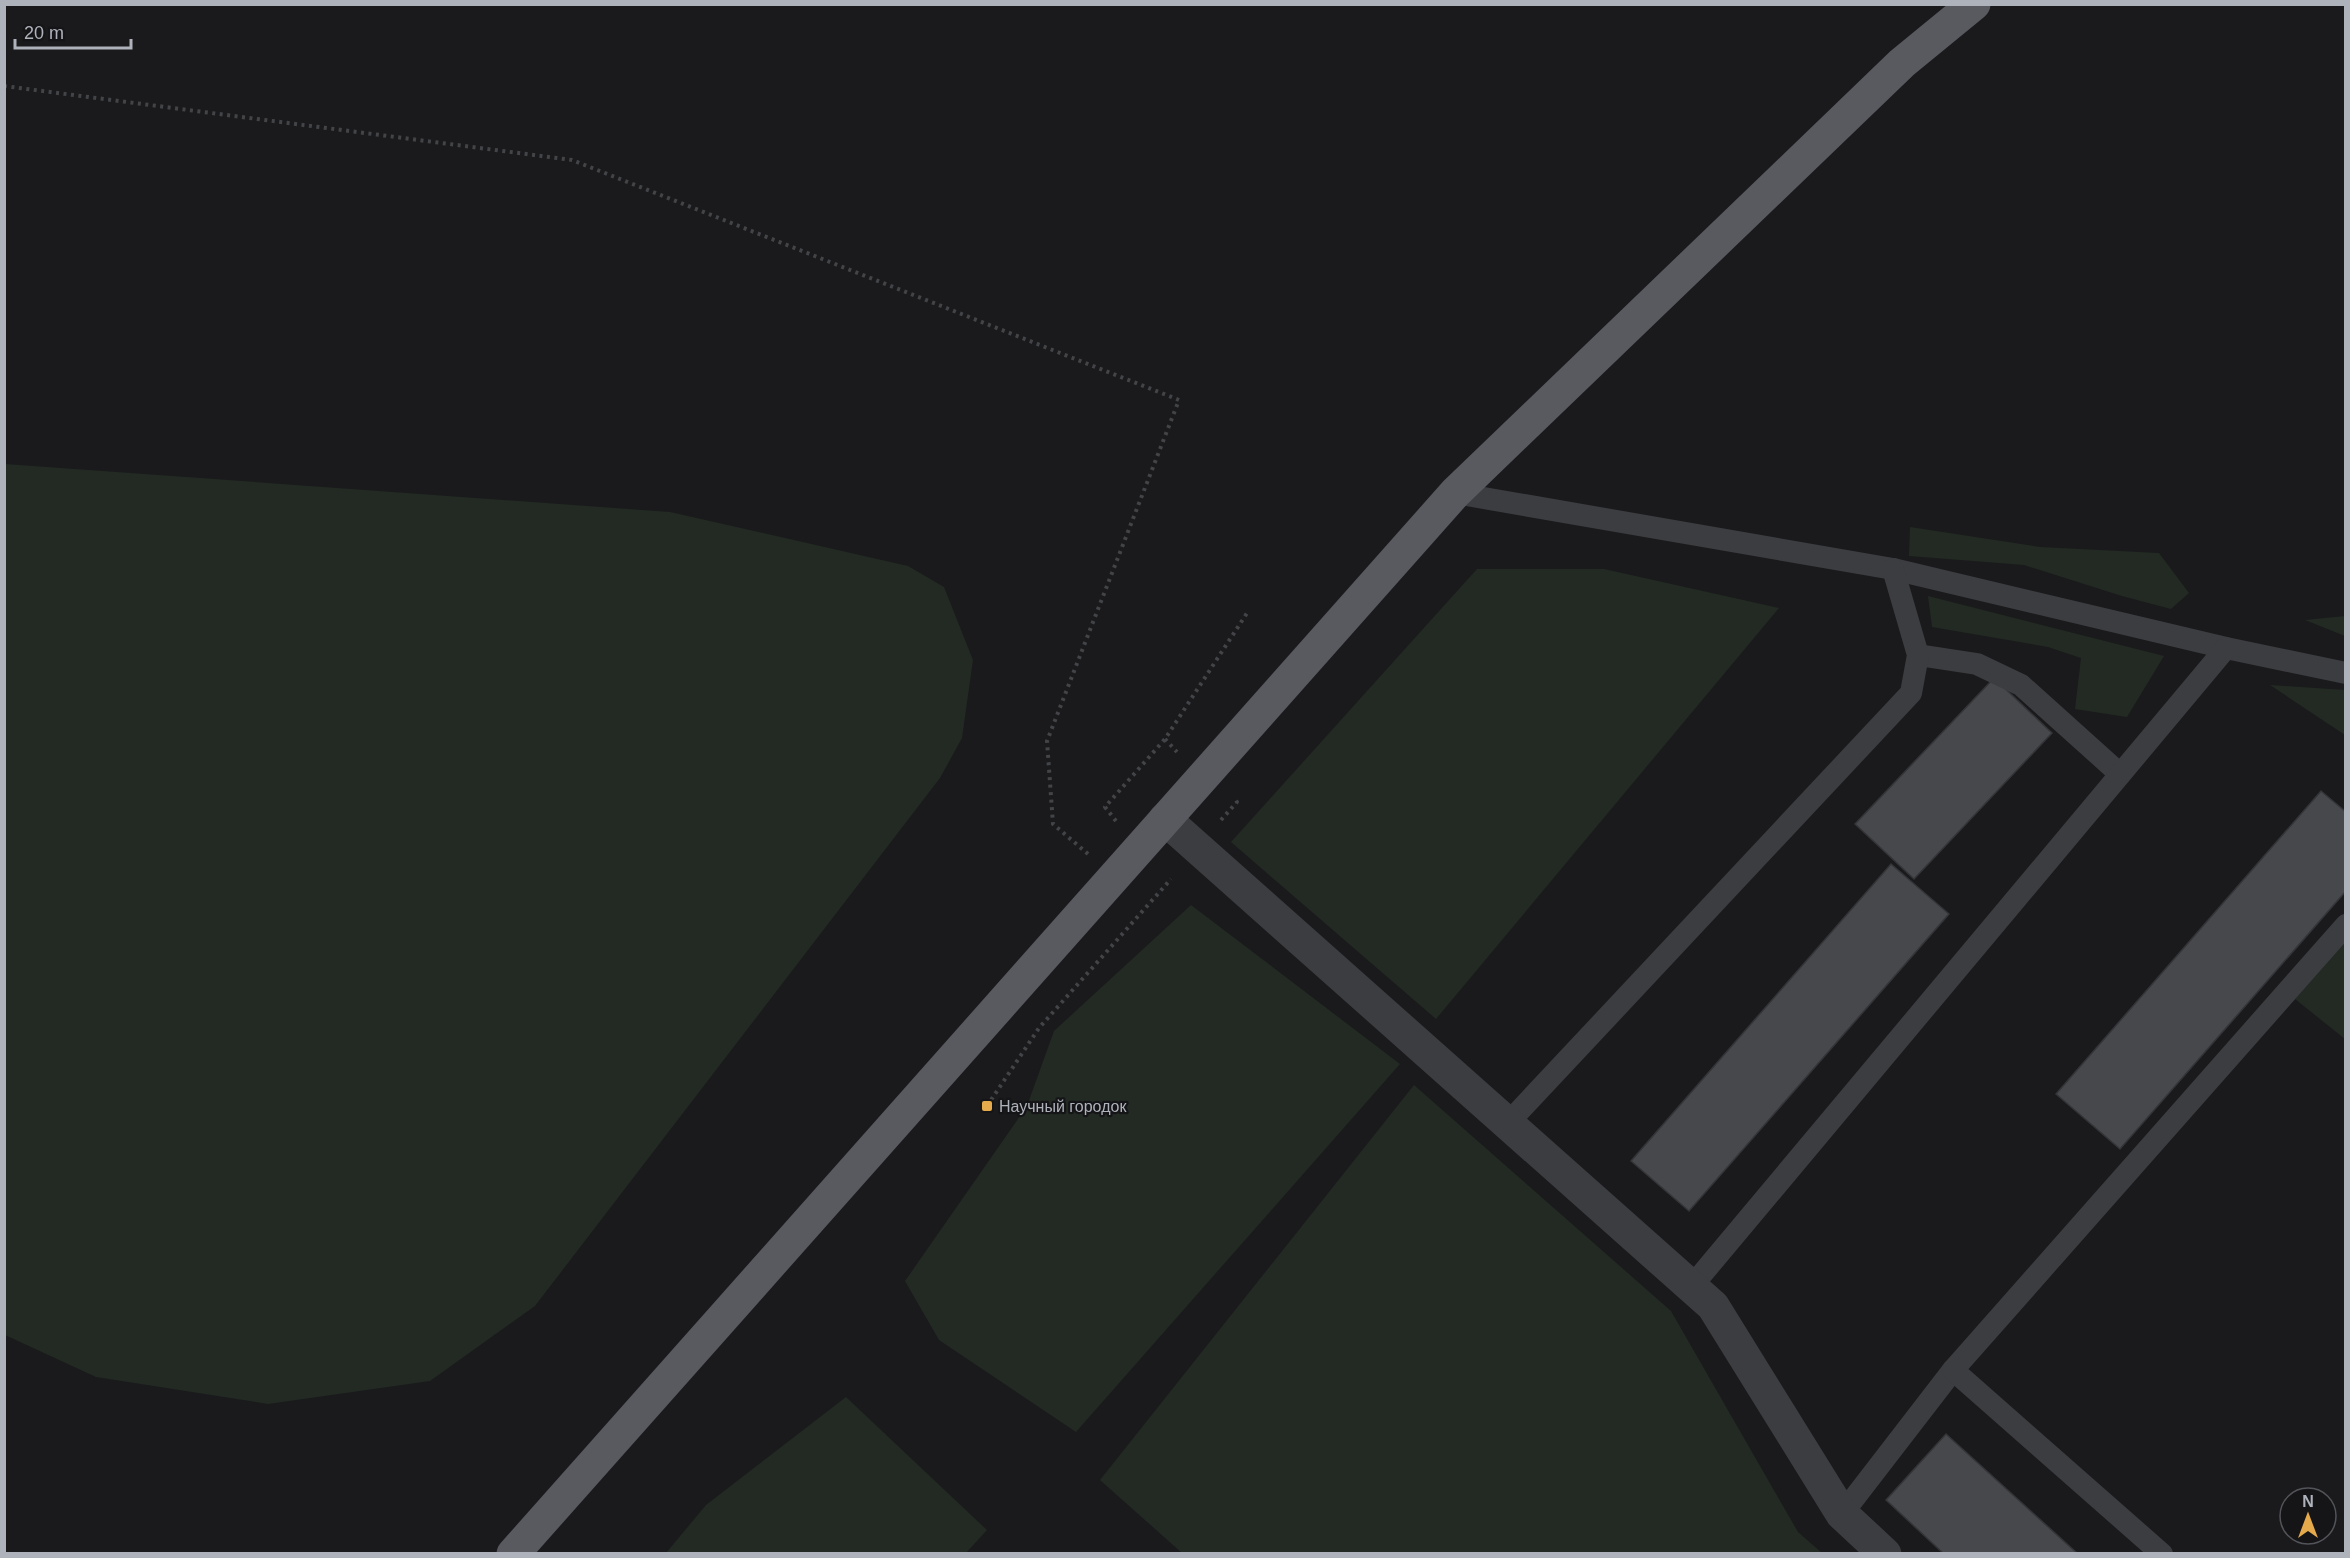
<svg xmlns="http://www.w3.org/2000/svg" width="2350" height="1558" font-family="Arial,sans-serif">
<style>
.green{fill:#222a23}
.building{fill:#47484c;stroke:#343538;stroke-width:1.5}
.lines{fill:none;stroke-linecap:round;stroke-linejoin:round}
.path{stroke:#424448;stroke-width:4;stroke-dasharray:3 4.5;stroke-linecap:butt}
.service{stroke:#3c3d41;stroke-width:22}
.minor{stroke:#3c3d41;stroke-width:33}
.primary{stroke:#585a60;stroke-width:33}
.poi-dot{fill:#e4aa4b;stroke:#151517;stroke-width:2}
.labels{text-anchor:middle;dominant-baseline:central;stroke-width:4.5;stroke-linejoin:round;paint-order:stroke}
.poi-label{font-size:16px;fill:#aeb2bb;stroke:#151517;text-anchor:start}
</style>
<rect width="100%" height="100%" fill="#1a1a1c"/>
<g class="green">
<path d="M5 464 670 512 908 566 944 587 973 660 962 738 940 778 535 1306 430 1381 268 1404 96 1377 5 1335Z"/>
<path d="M1910 527 2040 547 2159 553 2189 593 2171 609 2122 596 2024 565 1909 556Z"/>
<path d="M1477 569H1604L1779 608 1436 1019 1231 842Z"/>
<path d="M1928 596 2164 656 2127 717 2075 709 2081 658 2048 647 1932 627Z"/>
<path d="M2345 616V636L2305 620Z"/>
<path d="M2270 685 2345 690V735Z"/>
<path d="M1191 905 1400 1064 1076 1432 939 1340 905 1281 1027 1106 1054 1031Z"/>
<path d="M2345 942V1039L2295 999Z"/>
<path d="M1414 1085 1671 1311 1798 1532 1822 1553H1182L1100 1480Z"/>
<path d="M846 1397 987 1530 966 1553H666L706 1505Z"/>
</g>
<g class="building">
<path d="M1994 678 2052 733 1914 879 1855 824Z"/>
<path d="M2321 791 2346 812V891L2120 1149 2056 1094Z"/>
<path d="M1891 864 1949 914 1689 1211 1631 1161Z"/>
<path d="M1946 1434 2078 1554H1944L1886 1500Z"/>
</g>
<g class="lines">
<g class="path">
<path d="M4 86 572 160 1179 400 1047 741 1053 824 1088 854"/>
<path d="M1165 739 1177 752"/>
<path d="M1221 820 1237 802 1233 799"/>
<path d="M1116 821 1105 807 1165 739 1249 610"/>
<path d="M987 1106 1039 1028 1171 879"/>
</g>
<g class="service">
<path d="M1455 493 1893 569 2226 648 2346 673"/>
<path d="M1918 655 1977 664 2021 685 2120 774"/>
<path d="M1508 1123 1911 693 1918 655 1893 569"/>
<path d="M1692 1286 2226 648"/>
<path d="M1842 1514 1953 1370"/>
<path d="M2162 1554 1953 1370 2346 925"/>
</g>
<path class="minor" d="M1165 819 1713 1306 1842 1514 1885 1554"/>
<path class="primary" d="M513 1554 1455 493 1902 63 1974 4"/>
</g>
<rect class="poi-dot" x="981" y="1100" width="12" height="12" rx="3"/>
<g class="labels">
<g class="poi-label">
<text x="999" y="1106">Научный городок</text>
</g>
</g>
<rect width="2350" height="1558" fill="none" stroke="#aeb2bb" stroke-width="12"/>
<g transform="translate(2308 1516)"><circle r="28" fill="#151517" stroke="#525459" stroke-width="1.5"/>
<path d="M0-4.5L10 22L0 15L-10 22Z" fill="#e4aa4b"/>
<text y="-9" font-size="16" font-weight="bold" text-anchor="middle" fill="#aeb2bb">N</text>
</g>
<path d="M15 39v9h116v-9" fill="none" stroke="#aeb2bb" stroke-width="3"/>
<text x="24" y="39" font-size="18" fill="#aeb2bb" stroke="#151517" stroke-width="4.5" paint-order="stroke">20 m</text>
</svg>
